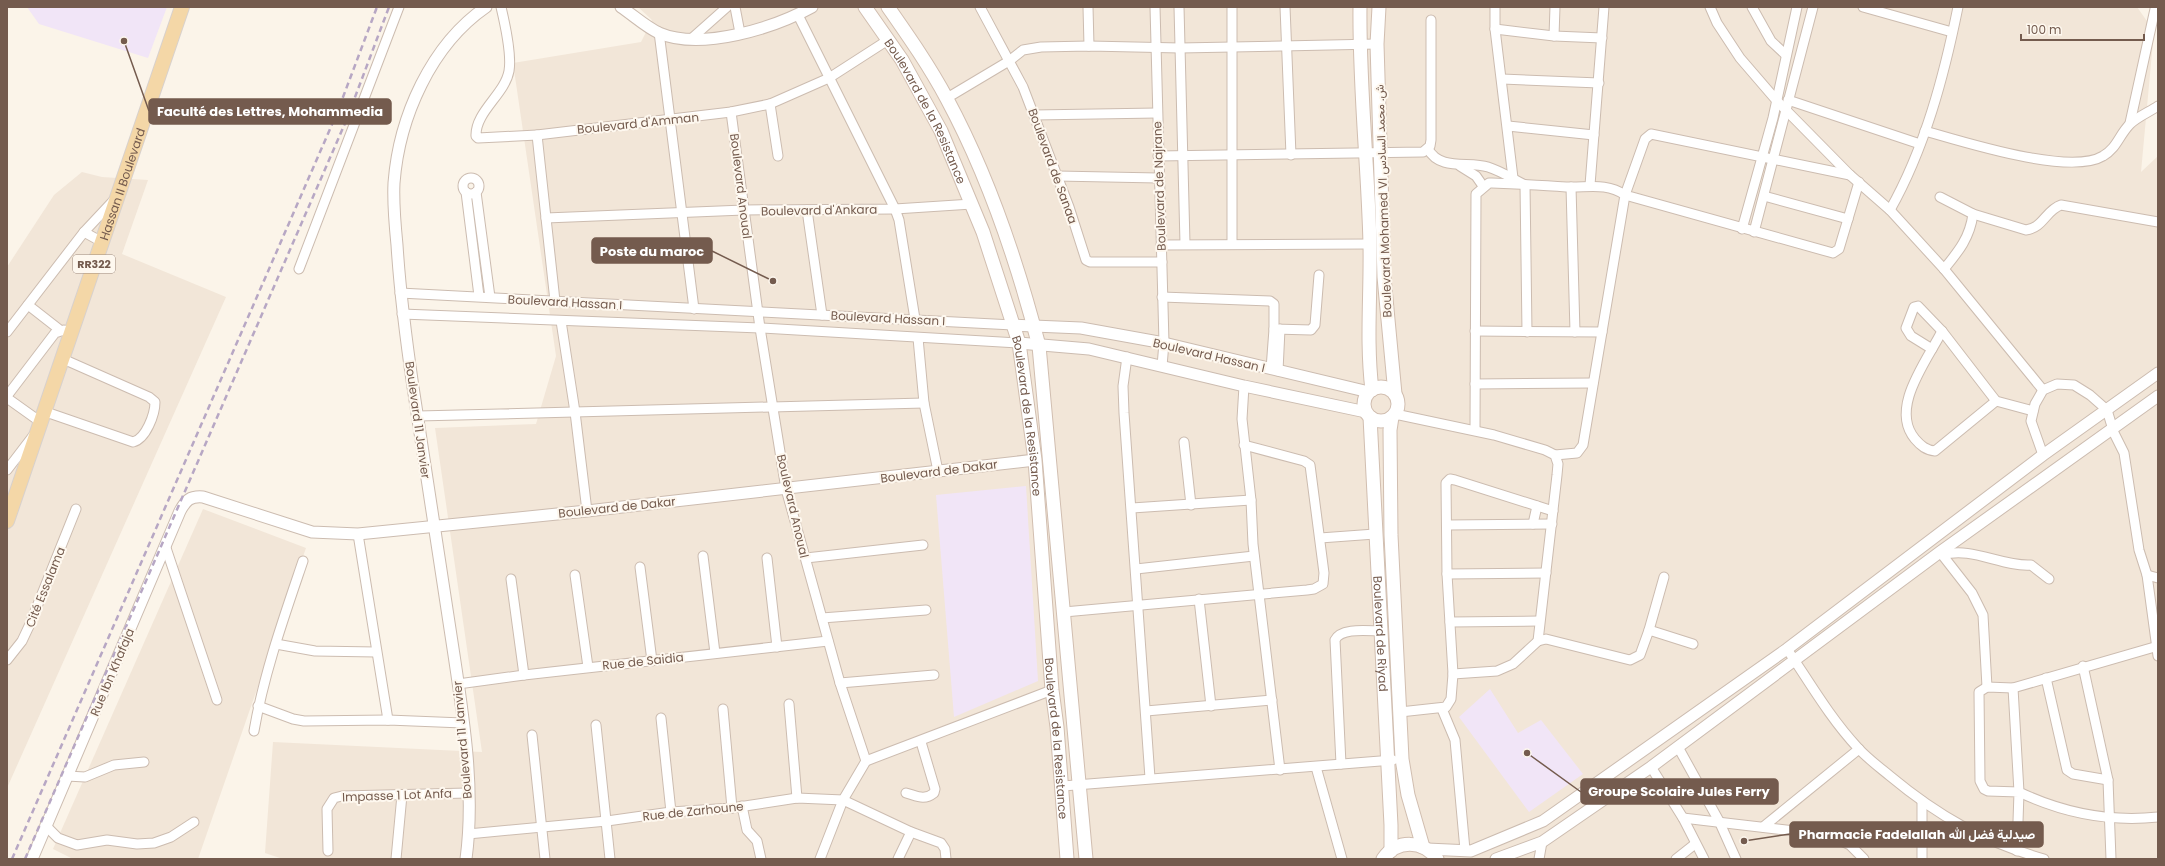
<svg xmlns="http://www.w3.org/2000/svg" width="2165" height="866" font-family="Poppins,Vazirmatn,sans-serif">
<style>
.residential{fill:#f2e6d8}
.education{fill:#f1e5f7}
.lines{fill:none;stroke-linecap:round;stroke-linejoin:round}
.minor-casing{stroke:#ccbcb0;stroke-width:11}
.tertiary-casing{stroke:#ccbcb0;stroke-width:13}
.secondary-casing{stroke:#d1beb0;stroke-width:15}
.primary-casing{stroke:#d8d1cd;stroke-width:16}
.minor{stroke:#fff;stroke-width:9}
.tertiary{stroke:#fff;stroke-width:11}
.secondary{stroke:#fff;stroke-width:13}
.primary{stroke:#f4d7a7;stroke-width:14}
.rail{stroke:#b7a7c4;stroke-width:2.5;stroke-dasharray:6 4;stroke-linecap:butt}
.labels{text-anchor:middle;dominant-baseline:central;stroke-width:4;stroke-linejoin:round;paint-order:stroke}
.shield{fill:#fef8ef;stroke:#9d8a7e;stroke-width:1}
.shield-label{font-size:11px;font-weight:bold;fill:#745b4e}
.street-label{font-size:12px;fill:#745b4e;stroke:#fef8ef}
.leader{fill:none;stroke:#745b4e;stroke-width:1.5}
.callout-dot{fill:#745b4e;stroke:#fef8ef;stroke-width:1.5}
.callout{fill:#745b4e;stroke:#745b4e;stroke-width:1.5}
.callout-label{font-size:13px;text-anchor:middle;font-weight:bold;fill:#fff}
</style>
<rect width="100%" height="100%" fill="#fbf4e9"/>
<g class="residential">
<path d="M638 7H2137L2154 31 2141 172 2158 156V859H283L265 853 273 742 482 752 435 428 536 424 556 356 513 63 641 42 652 20Z"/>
<path d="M82 172 102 177 148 180 122 254 226 297 7 788V267L54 195Z"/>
<path d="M203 509 306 548 198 859H73L53 849Z"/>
</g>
<g class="education">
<path d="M27 7H167L148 58 39 24Z"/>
<path d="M1026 486 1038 681 954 717 936 495Z"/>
<path d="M1490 689 1518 733 1541 720 1583 774 1529 812 1459 717Z"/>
</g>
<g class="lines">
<defs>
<g id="minor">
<path d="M501 7C505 24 512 54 509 71 505 94 475 112 476 136L478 138 537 135"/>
<path d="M735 7 740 33"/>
<path d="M980 7 1023 87 1069 207 1086 260 1090 262H1162"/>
<path d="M1088 7 1089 46"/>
<path d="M1155 7 1164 343 1162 366"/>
<path d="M1179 7 1185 244"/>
<path d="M1232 7V244"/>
<path d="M1285 7 1291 155"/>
<path d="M1495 7V29L1513 178"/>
<path d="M1710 7 1717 23 1740 58 1777 101 1850 175 1890 210 1944 269 2043 390"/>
<path d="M1752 7 1771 41 1786 55"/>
<path d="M1863 7 1952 32"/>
<path d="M798 15 895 209 899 220 915 319"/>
<path d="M1495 29 1554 36 1602 38"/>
<path d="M659 32 694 309"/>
<path d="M1554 36 1555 7"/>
<path d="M691 39 727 7"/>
<path d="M1502 79 1599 83"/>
<path d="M947 98 1009 61 1023 50 1041 47 1089 46 1180 48 1377 44"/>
<path d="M1788 100 1920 144"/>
<path d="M770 104 778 156"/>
<path d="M731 112 760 328 786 489 840 683 866 761 843 800 820 859"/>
<path d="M1034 115 1157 113"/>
<path d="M2130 123 2155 9"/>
<path d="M1508 126 1594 135"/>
<path d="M1925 131C1964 142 2070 176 2103 156 2117 148 2119 135 2130 124 2137 117 2149 112 2158 106"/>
<path d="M1428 149C1440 171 1468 161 1488 167 1501 171 1513 179 1525 185L1527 332"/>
<path d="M1158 156 1423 152 1430 146 1431 140V20"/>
<path d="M1460 166 1476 176 1483 186"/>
<path d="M1850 175 1651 134 1645 139 1625 195 1833 253 1839 249 1859 182"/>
<path d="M1057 176 1158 178"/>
<circle cx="471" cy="186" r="8"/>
<path d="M1590 185 1604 7"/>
<path d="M1571 187 1575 332"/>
<path d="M466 192 479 296"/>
<path d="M476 192 490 297"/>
<path d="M1764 196 1848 219"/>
<path d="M1940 197 1973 214 2026 230C2043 228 2046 210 2061 205L2158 222"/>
<path d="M807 210 822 315"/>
<path d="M1890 210C1925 148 1944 76 1958 7"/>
<path d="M546 218 744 210 895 209 972 204"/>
<path d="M1742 229 1773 118 1797 7"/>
<path d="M84 232 102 242"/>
<path d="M1754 232 1813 7"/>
<path d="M1161 245 1370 244"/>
<path d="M299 269 399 7"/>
<path d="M1944 269C1959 251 1970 237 1973 214"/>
<path d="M400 293 1013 325"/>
<path d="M1162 297 1270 301 1274 304V329L1311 330 1315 325 1319 275"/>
<path d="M555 301 537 135 731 112 770 104 829 78 888 40"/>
<path d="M28 305 60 330"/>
<path d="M402 314 760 328 1019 343"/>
<path d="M561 321 575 412 587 511"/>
<path d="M1475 331 1602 332"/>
<path d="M1942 331C1927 361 1889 408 1915 439 1921 446 1926 450 1935 451L1996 401"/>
<path d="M7 332 84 232 114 200"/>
<path d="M918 338 924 403 938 471"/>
<path d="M1932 349 1911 336 1906 328 1914 307 1918 306 1942 331 1996 401 2033 411"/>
<path d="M1127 357 1123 386 1124 413 1150 778"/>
<path d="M1271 369 1274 329"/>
<path d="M1278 371 1280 329"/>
<path d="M1475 384 1593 383"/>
<path d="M1244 386 1242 419 1251 500 1253 544 1280 770"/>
<path d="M7 396 55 333 64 330 71 332"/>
<path d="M7 398 42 423"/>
<path d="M46 412 133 442C146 439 155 414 155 402L149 397 63 359"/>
<path d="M1395 414 1494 435 1545 450 1555 455 1558 464 1557 475 1538 641"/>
<path d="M418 416 924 403"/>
<path d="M1475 430 1476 194 1489 183C1514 184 1540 185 1566 187 1587 188 1606 182 1625 195L1583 445 1577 453 1555 455"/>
<path d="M1184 442 1191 505"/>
<path d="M2043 455 2031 421 2035 404 2043 390 2057 384 2074 385 2090 395 2107 410 2114 433 2124 453 2139 550 2147 575 2158 656"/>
<path d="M7 470 33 436"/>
<path d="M1132 508 1251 500"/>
<path d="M1533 524 1537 506"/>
<path d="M1448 525 1552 524"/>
<path d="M358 534 388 720"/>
<path d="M1320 538 1375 534"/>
<path d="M166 548 217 700"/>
<path d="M1940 552 1972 593 1983 615 1987 687"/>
<path d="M1943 555C1971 546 2002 567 2031 565L2049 579"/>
<path d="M703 556 715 653"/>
<path d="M767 558 777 647"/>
<path d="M806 558 923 545"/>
<path d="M640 567 652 661"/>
<path d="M1136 569 1254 556"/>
<path d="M1447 574 1546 573"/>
<path d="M575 575 588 667"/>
<path d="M2147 575 2158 578"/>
<path d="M511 579 524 675"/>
<path d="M1199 599 1211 706"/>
<path d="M1064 612 1307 590 1314 589 1323 584 1324 573 1310 465 1304 461 1244 445"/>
<path d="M822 618 926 610"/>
<path d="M1450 622 1539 621"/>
<path d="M1649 630 1664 577"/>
<path d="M276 644 315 651 376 652"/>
<path d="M1787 649C1810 683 1830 718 1858 748 1867 758 1879 767 1890 776 1938 816 1984 842 2044 859"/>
<path d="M7 660 22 641 30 624 76 509"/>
<path d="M2083 666 2108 780 2111 859"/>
<path d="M1453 674 1447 574 1446 483 1450 479 1455 480 1553 511"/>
<path d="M2046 678 2067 770 2073 774 2108 780"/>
<path d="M840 683 934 675"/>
<path d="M458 684 524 675 828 641"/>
<path d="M2013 688 2019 792C2063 813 2110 822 2158 817"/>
<path d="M789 704 797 798"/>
<path d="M258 706 293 719 304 721 388 720 463 723"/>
<path d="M723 709 732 808"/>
<path d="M1442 709 1455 740 1465 850"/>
<path d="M1146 711 1272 700"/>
<path d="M1400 712 1446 707 1451 699 1453 674 1497 671 1513 664 1538 641 1546 639 1630 660 1640 655 1649 630 1693 644"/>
<path d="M661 718 671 812"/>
<path d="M596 725 610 859"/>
<path d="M254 731C264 673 284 617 303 561"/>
<path d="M532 735 545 859"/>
<path d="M1678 747 1719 821 1736 859"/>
<path d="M866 761 1052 690"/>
<path d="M1341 764 1335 640C1341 627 1369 631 1381 631"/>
<path d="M1316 767 1342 859"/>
<path d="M1651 767 1683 818 1704 859"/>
<path d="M67 776 85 777 114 765 144 762"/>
<path d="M1063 786 1393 760"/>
<path d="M906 793C917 796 924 801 934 793L935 789 921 742"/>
<path d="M742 806 747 830 757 841 761 859"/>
<path d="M1683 818 1828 835 1850 845 1864 859"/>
<path d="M45 825 58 838 77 845 107 840 137 844 154 843 171 837 194 822"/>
<path d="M1763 827 1859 749"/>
<path d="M468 834 607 821 671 812 732 808 797 798 843 800 911 832 941 843 945 849 946 859"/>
<path d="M328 851 327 809 334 798 342 796 468 793"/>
<path d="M2017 851 2019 792 1988 791 1984 789 1980 781 1979 692 1987 687 2013 688 2158 646"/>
<path d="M396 859 402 795"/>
<path d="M898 859 911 832"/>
<path d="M1539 859 1542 842"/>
<path d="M1676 859 1695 844"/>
<path d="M1922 859V801"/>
</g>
<g id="tertiary">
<path d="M621 7C633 15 646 27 659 33 701 51 774 28 812 7"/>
<path d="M1013 325 1081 328 1164 343 1369 392"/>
<path d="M1019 343 1089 349 1244 386 1366 412"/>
<path d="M1427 849 1471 851 1543 821 1787 649 2043 455 2158 373"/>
<path d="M32 859 180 511C186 500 190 496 203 497L312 532 358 534 587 511 1035 460"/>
<path d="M466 859C475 792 464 721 454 655 440 566 427 476 413 387 406 339 400 293 397 245 395 225 393 203 394 183 399 117 431 45 486 7"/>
<path d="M1496 859 1542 842 1651 767 1940 552 2158 396"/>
</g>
<g id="secondary">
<path id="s1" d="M865 7 902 60 941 131 983 232 1019 343 1035 460 1052 690 1057 727 1067 859"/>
<path d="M888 7C909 37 930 67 947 99 989 177 1017 261 1039 346L1086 859"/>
<path d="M1360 7C1359 86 1368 165 1370 244 1371 293 1366 341 1372 390"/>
<path d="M1379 7 1377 44 1384 277 1395 394"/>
<circle cx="1381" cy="404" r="17"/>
<path id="s2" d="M1370 417 1391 825V851"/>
<path d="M1392 417 1390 430 1391 535 1402 759 1408 795 1423 847"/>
<path d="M1383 859C1397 839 1423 840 1437 859"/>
</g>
<g id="primary">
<path id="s3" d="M7 521 182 7"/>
</g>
</defs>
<use href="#minor" class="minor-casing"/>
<use href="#tertiary" class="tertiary-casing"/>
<use href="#secondary" class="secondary-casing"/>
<use href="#primary" class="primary-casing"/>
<use href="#minor" class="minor"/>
<use href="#tertiary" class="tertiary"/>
<use href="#secondary" class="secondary"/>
<use href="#primary" class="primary"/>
<g class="rail">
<path d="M12 859 337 113 377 7"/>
<path d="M25 859 346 121 389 7"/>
</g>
</g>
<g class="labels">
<rect class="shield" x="73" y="255" width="42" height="18" rx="3"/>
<g class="shield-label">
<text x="94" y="264">RR322</text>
</g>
<g class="street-label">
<text stroke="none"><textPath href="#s1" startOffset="121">Boulevard de la Resistance</textPath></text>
<text transform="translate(638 123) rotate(-6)">Boulevard d'Amman</text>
<text transform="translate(1053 166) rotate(70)">Boulevard de Sanaa</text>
<text stroke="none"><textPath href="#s3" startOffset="356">Hassan II Boulevard</textPath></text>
<text transform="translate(741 186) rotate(83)">Boulevard Anoual</text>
<text transform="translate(1159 186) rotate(-92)">Boulevard de Najrane</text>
<text transform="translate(1383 201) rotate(-92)">Boulevard Mohamed VI ش. محمد السادس</text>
<text transform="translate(819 210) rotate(-1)">Boulevard d'Ankara</text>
<text transform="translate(565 302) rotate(3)">Boulevard Hassan I</text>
<text transform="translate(888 318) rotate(3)">Boulevard Hassan I</text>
<text transform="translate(1209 355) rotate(13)">Boulevard Hassan I</text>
<text stroke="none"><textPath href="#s1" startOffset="445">Boulevard de la Resistance</textPath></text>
<text transform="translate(418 420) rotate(82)">Boulevard 11 Janvier</text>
<text transform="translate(939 471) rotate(-7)">Boulevard de Dakar</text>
<text transform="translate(793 506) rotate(77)">Boulevard Anoual</text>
<text transform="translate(617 507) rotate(-6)">Boulevard de Dakar</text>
<text transform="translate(45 587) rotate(-68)">Cité Essalama</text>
<text stroke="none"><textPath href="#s2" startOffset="217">Boulevard de Riyad</textPath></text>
<text transform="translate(643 661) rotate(-6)">Rue de Saidia</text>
<text transform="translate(112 672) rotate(-67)">Rue Ibn Khafaja</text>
<text stroke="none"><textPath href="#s1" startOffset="769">Boulevard de la Resistance</textPath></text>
<text transform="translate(462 740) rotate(-95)">Boulevard 11 Janvier</text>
<text transform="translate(397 795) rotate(-2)">Impasse 1 Lot Anfa</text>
<text transform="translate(693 811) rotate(-6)">Rue de Zarhoune</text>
</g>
</g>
<path class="leader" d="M124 41L149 111M773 281L712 251M1527 753L1581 792M1744 841L1790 834"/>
<g class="callout-dot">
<circle cx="124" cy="41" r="4"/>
<circle cx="773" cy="281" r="4"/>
<circle cx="1527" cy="753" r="4"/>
<circle cx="1744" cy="841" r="4"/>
</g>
<g class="callout">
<rect x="149" y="99" width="242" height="25" rx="4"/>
<rect x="592" y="238" width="120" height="25" rx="4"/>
<rect x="1581" y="779" width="197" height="25" rx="4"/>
<rect x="1790" y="822" width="253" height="25" rx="4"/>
</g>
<g class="callout-label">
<text x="270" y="116">Faculté des Lettres, Mohammedia</text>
<text x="652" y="256">Poste du maroc</text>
<text x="1679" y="796">Groupe Scolaire Jules Ferry</text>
<text x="1917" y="839">Pharmacie Fadelallah صيدلية فضل الله</text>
</g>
<rect width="2165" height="866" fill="none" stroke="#745b4e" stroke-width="16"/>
<path d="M2021 34v6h123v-6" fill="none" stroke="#745b4e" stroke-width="2"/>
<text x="2027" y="34" font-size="12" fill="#745b4e" stroke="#fef8ef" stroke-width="3" paint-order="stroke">100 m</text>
</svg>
